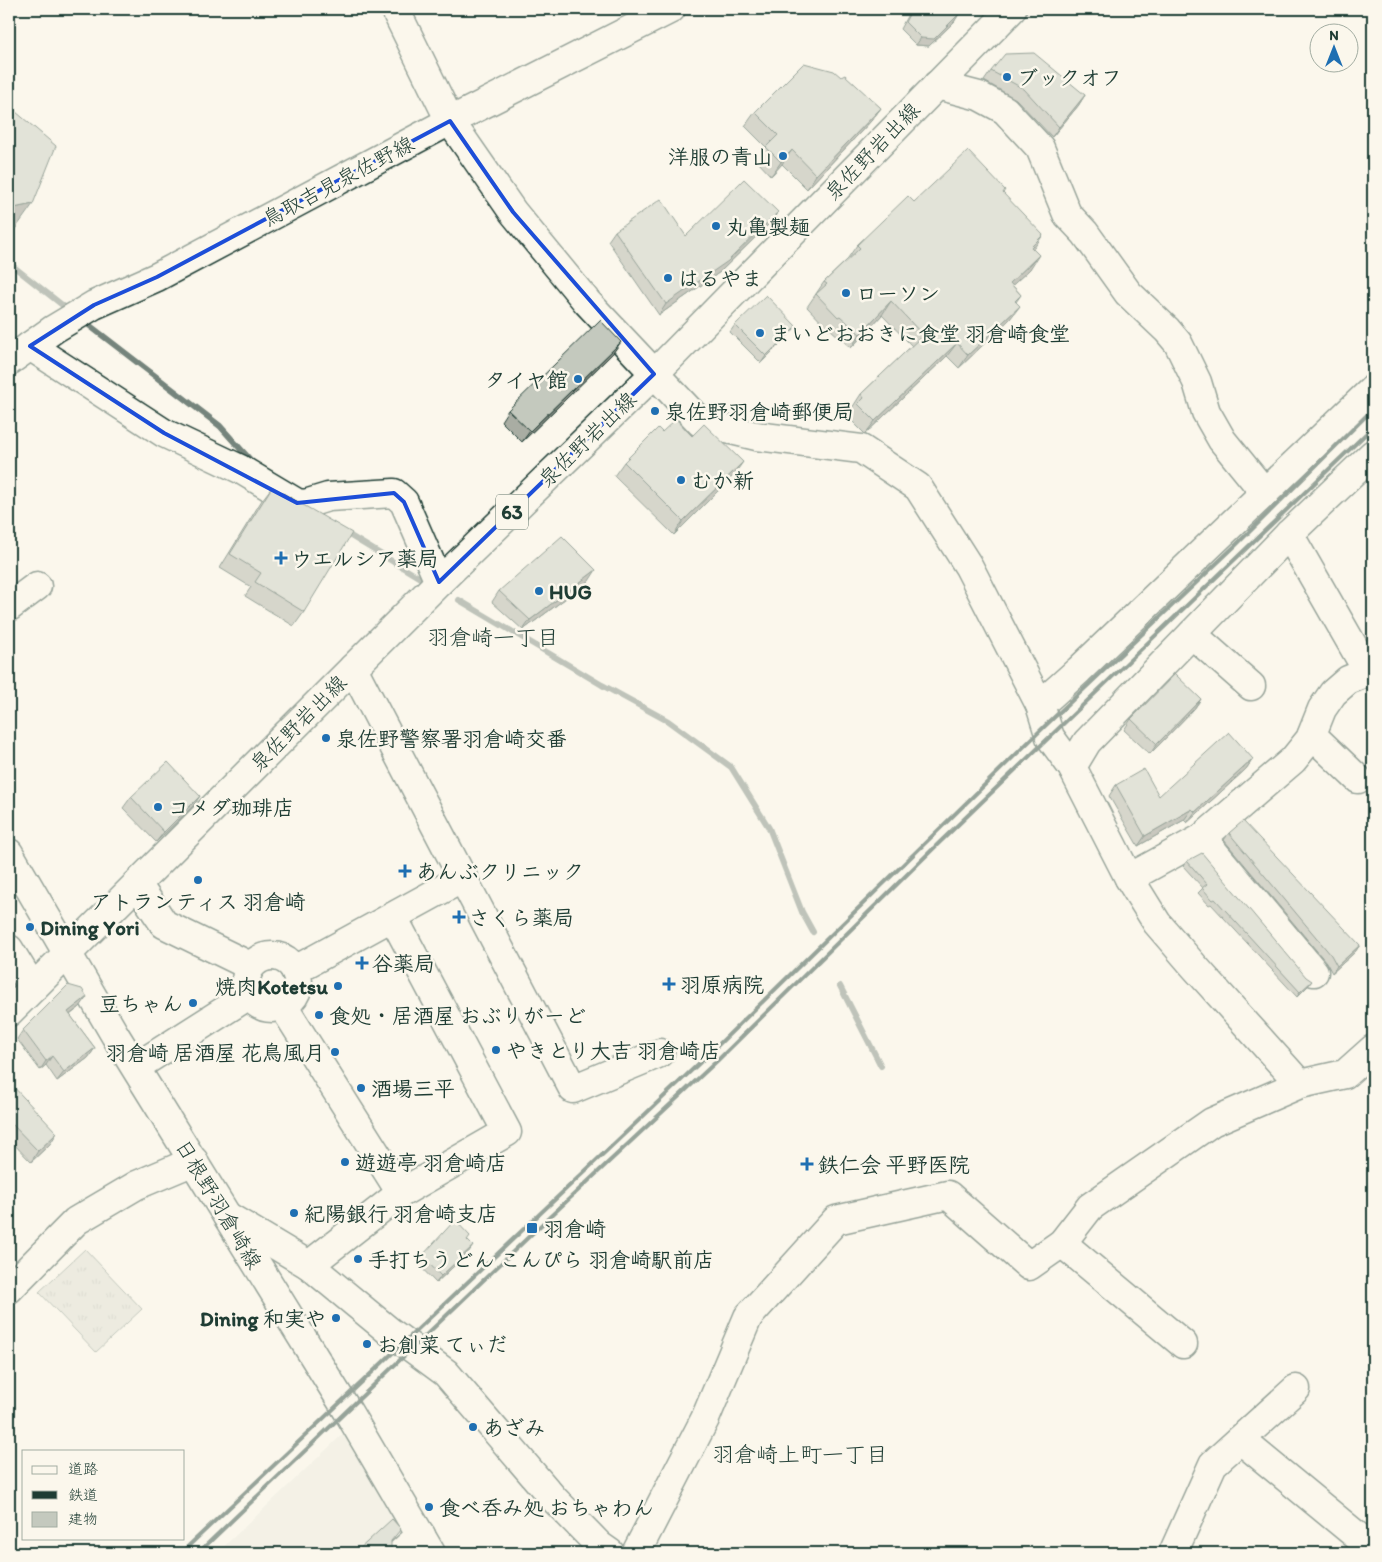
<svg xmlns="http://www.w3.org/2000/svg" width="1382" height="1562" font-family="Itim,'Klee One',sans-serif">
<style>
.built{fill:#eae9de}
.grass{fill:url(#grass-tufts);stroke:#7d8c82}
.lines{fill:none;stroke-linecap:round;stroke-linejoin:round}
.stream{stroke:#74847b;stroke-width:6}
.minor-casing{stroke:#1f3d34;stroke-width:31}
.major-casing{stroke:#1f3d34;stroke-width:31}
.minor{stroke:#fbf7ec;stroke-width:28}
.major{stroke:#fbf7ec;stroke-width:28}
.rail{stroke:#1f3d34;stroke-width:4}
.wall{fill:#a9ada3;stroke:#1f3d34}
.shaded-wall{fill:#898d85;stroke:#1f3d34}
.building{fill:#c4c9be;stroke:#1f3d34}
.marked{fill:none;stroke:#1d4ed8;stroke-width:4;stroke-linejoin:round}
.poi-dot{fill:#1f6fb2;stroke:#fbf7ec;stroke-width:2}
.labels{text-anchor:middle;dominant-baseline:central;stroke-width:5;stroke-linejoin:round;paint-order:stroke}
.shield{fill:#fbf7ec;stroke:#61756b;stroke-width:1}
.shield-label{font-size:20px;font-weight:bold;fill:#1f3d34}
.poi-label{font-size:21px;font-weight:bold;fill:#1f3d34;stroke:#fbf7ec;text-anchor:start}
.street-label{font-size:21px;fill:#1f3d34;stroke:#fbf7ec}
.neighbourhood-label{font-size:22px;fill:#1f3d34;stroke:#fbf7ec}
</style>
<defs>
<pattern id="grass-tufts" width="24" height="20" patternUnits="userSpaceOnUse" patternTransform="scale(1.25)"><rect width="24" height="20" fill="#dbdcd1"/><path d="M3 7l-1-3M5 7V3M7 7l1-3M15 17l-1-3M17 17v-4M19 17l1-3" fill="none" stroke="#bcbeb4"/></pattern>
</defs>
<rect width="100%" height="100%" fill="#fbf7ec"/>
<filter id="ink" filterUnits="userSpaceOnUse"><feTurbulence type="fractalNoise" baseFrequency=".02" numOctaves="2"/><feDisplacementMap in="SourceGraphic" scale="10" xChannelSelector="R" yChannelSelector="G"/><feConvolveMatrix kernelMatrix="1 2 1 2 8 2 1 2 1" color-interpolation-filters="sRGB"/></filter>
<g filter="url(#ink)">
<path class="built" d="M346 1431 406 1532 393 1553H217Z"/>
<path class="grass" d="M85 1249 142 1309 96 1352 39 1292Z"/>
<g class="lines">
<g class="stream">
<path d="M9 263 66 308"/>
<path d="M85 322 220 426 254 464"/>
<path d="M344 532 420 578"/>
<path d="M459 600 602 685 668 721 731 767 769 828 802 912 813 932"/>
<path d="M840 986 881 1066"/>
</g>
<defs>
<g id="minor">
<path d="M395 9 450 121 513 212 587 302 701 423 756 436 861 449 918 487 969 567 1040 705 1050 737 1072 767 1129 878 1157 923 1194 966 1300 1084"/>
<path d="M937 85 979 96 1005 110 1040 148 1067 214 1085 233 1128 293 1167 330 1178 343 1197 382 1206 412 1222 440 1265 493"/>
<path d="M30 346 164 433 240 469 297 503 305 504 328 497 394 493 404 502 439 582"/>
<path d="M1289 534 1368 672"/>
<path d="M9 607 37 586"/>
<path d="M1192 634 1251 686"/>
<path d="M353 668 573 1089 660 1053"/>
<path d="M1040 705 1079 670 1373 389"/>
<path d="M1312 735 1358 779"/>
<path d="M1072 767 1087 742 1289 534 1373 454"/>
<path d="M1202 838 1314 972"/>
<path d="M1129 878 1202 838 1293 760 1310 739 1322 709 1333 693 1348 680 1373 670"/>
<path d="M137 884 164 924 250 966"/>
<path d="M9 949 33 988"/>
<circle cx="272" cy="982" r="26"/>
<path d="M295 970 463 878"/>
<path d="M283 1006 401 1193 507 1132 393 917"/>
<path d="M136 1067 249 995"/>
<path d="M227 1216 309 1265 389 1331 446 1373 554 1499 600 1546 610 1553"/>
<path d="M1062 1243 1183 1344"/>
<path d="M309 1265 401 1193"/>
<path d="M9 1289 76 1221 137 1185 194 1161"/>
<path d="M1242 1441 1373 1549"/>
<path d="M401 1553 421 1535"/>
<path d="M636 1553 705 1419 748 1317 836 1220 948 1195 1029 1266 1062 1243 1090 1207 1212 1122 1300 1084 1345 1074 1373 1049"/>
<path d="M1173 1553 1213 1464 1296 1389"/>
</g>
<g id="major">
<path d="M9 361 54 329 94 305 157 277 450 121 671 9"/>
<path d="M9 853 115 1035 347 1410 431 1553"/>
<path d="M9 1012 439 582 654 374 1012 9"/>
</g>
</defs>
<use href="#minor" class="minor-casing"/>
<use href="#major" class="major-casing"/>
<use href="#minor" class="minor"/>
<use href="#major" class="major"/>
<g class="rail">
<path d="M181 1553 710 1053 1045 726 1235 546 1373 409"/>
<path d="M198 1553 539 1227 718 1060 939 843 1373 427"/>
</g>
</g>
<g class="wall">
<path d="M911 9H954L959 14 954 22 929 46 916 45 900 29Z"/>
<path d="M991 71 1085 95 1078 106 1052 137 1016 99 984 81Z"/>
<path d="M841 77 881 108 871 121 807 189 782 164 771 176 757 161 766 147 745 126 755 112Z"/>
<path d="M1003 193 1033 249 1030 269 1012 285 1021 295 1016 302 1010 319 959 368 947 356 865 434 848 417 854 410 852 408 861 394 912 346 882 315 851 348 830 329 829 330 807 307 824 282 848 259V258L857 245 914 202Z"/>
<path d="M770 223 720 272 659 315 608 241 615 231 686 236Z"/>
<path d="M735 325 791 333 761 363 730 332Z"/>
<path d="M613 353 522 442 501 421 508 410Z"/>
<path d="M662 432 692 436 733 476 674 535 614 476 624 462Z"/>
<path d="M272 487 304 612 294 626 245 596 251 587 220 568 262 500Z"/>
<path d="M589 581 523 630 492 602 499 591Z"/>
<path d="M1201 699 1194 709 1150 754 1124 730 1131 719Z"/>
<path d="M1253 759 1246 769 1187 823 1184 820 1138 846 1109 796 1116 785 1159 796Z"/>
<path d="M200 796 193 806 156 842 123 808 131 797Z"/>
<path d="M1229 833 1360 945 1355 952 1332 973 1326 962 1224 840Z"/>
<path d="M1187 861 1308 986 1297 997 1211 904 1209 905 1198 893 1203 888 1183 866Z"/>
<path d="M80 1007 70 1015 95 1048 88 1058 57 1081 46 1065 40 1070 17 1039 23 1030Z"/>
<path d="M9 1082 50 1144 31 1162 9 1139Z"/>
<path d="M467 1240 468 1253 436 1283 417 1263 422 1256Z"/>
</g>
<g class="shaded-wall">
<path d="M959 14 954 22 929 46 916 45 921 38Z"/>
<path d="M1085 95 1078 106 1052 137 1059 127Z"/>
<path d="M881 108 871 121 807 189 816 175Z"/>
<path d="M792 150 782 164 771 176 781 162Z"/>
<path d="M33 204 13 232 9 233V209Z"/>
<path d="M778 212 770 223 720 272 659 315 666 304Z"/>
<path d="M1043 235 1034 248 1022 260 1031 247Z"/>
<path d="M1039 255 1030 269 1001 296 1010 283Z"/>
<path d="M891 301 882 315 851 348 860 334Z"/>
<path d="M1020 306 1010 319 959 368 968 355Z"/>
<path d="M796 326 791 333 761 363 766 356Z"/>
<path d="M621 342 613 353 522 442 530 431Z"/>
<path d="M957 343 947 356 865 434 875 421Z"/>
<path d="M743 462 733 476 674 535 683 521Z"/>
<path d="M596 570 589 581 523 630 530 620Z"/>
<path d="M1201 699 1194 709 1150 754 1157 744Z"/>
<path d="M1253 759 1246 769 1187 823 1195 812Z"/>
<path d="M200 796 193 806 156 842 164 832Z"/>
<path d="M1192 809 1184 820 1138 846 1145 836Z"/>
<path d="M1360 945 1355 952 1332 973 1337 966Z"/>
<path d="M1312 981 1308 986 1297 997 1300 992Z"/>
<path d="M87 997 80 1007 61 1021 68 1012Z"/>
<path d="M95 1048 88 1058 57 1081 64 1072Z"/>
<path d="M52 1056 46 1065 40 1070 46 1061Z"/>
<path d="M57 1133 50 1144 31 1162 38 1151Z"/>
<path d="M473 1246 468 1253 436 1283 441 1276Z"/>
</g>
<g class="building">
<path d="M912 9H954L959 14 934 39 921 38 905 22Z"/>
<path d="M1034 53 1085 95 1059 127 1024 89 991 71 1005 54Z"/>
<path d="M804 63 834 71 841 77 845 75 881 108 816 175 792 150 781 162 766 147 778 135 755 112Z"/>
<path d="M9 106 56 146 33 204 9 209Z"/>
<path d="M968 151 1005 190 1003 193 1043 235 1031 247 1039 255 1010 283 1021 295 1015 301 1020 306 968 355 957 343 875 421 858 404 864 398 861 394 923 335 891 301 860 334 840 316 838 317 816 294 827 284 824 282 860 248 857 245 908 196 914 202Z"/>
<path d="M744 179 778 212 728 261 666 304 615 231 661 199 686 236Z"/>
<path d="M766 295 796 326 766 356 735 325Z"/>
<path d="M600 320 621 342 530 431 508 410Z"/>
<path d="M676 419 692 436 704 424 743 462 683 521 624 462 658 428 662 432Z"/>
<path d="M272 487 352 533 304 612 255 582 261 573 230 554Z"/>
<path d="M562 536 596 570 530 620 499 591Z"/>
<path d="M1175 674 1201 699 1157 744 1131 719Z"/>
<path d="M1229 732 1253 759 1195 812 1192 809 1145 836 1116 785 1144 769 1159 796Z"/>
<path d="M168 762 200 796 164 832 131 797Z"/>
<path d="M1243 821 1360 945 1337 966 1331 955 1229 833Z"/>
<path d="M1202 853 1306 977 1312 981 1300 992 1215 899 1213 900 1202 888 1207 884 1187 861Z"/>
<path d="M68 985 82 989 87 997 68 1012 95 1048 64 1072 52 1056 46 1061 23 1030Z"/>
<path d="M9 1082 57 1133 38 1151 9 1121Z"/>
<path d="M455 1220 470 1236 467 1240 473 1246 441 1276 422 1256Z"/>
<path d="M392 1519 401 1529 391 1541V1551L388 1553H355Z"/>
</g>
</g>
<path d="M0 0H1382V1562H0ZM450 121 513 212 654 374 439 582 404 502 394 493 297 503 164 433 30 346 94 305 157 277Z" fill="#fbf7ec" fill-opacity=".55" fill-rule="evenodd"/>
<path class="marked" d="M450 121 513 212 654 374 439 582 404 502 394 493 297 503 164 433 30 346 94 305 157 277Z"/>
<g class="poi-dot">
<circle cx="1007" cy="77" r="5"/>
<circle cx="783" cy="156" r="5"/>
<circle cx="716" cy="226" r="5"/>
<circle cx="668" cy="278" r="5"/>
<circle cx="846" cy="293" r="5"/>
<circle cx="760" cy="333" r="5"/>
<circle cx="578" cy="379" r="5"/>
<circle cx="655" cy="411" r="5"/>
<circle cx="681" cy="480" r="5"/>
<path d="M278.5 550.5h5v5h5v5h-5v5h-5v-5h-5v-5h5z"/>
<circle cx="539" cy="591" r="5"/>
<circle cx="326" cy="738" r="5"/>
<circle cx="158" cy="807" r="5"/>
<path d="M402.5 863.5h5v5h5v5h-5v5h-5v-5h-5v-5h5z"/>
<circle cx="198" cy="880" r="5"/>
<path d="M456.5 909.5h5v5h5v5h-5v5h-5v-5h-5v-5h5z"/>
<circle cx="30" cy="927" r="5"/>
<path d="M359.5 955.5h5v5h5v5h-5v5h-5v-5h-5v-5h5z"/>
<path d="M666.5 976.5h5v5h5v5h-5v5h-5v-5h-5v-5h5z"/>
<circle cx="338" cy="986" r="5"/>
<circle cx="193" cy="1003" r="5"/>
<circle cx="319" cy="1015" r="5"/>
<circle cx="496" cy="1050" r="5"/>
<circle cx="335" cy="1052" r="5"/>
<circle cx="361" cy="1088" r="5"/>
<circle cx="345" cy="1162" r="5"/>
<path d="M804.5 1156.5h5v5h5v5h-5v5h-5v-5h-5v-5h5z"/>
<circle cx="294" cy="1213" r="5"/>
<rect x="526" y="1222" width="12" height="12" rx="2.5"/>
<circle cx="358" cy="1259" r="5"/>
<circle cx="336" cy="1318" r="5"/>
<circle cx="367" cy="1344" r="5"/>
<circle cx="473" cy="1427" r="5"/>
<circle cx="429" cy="1507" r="5"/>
</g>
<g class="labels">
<rect class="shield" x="496" y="494.5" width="32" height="35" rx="4"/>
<g class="shield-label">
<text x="512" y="512">63</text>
</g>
<g class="poi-label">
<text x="1017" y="77">ブックオフ</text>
<text x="773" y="156" text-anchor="end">洋服の青山</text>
<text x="726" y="226">丸亀製麺</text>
<text x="678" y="278">はるやま</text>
<text x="856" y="293">ローソン</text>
<text x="770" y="333">まいどおおきに食堂 羽倉崎食堂</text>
<text x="568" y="379" text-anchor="end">タイヤ館</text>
<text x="665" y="411">泉佐野羽倉崎郵便局</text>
<text x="691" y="480">むか新</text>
<text x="291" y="558">ウエルシア薬局</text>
<text x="549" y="591">HUG</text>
<text x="336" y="738">泉佐野警察署羽倉崎交番</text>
<text x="168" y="807">コメダ珈琲店</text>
<text x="416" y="871">あんぶクリニック</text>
<text x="198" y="901" text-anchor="middle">アトランティス 羽倉崎</text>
<text x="469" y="917">さくら薬局</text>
<text x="40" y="927">Dining Yori</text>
<text x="372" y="963">谷薬局</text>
<text x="680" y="984">羽原病院</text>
<text x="328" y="986" text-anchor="end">焼肉Kotetsu</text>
<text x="183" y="1003" text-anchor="end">豆ちゃん</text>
<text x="329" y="1015">食処・居酒屋 おぶりがーど</text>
<text x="506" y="1050">やきとり大吉 羽倉崎店</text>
<text x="325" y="1052" text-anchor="end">羽倉崎 居酒屋 花鳥風月</text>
<text x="371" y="1088">酒場三平</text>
<text x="355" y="1162">遊遊亭 羽倉崎店</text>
<text x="818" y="1164">鉄仁会 平野医院</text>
<text x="304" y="1213">紀陽銀行 羽倉崎支店</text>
<text x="543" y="1228">羽倉崎</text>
<text x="368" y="1259">手打ちうどん こんぴら 羽倉崎駅前店</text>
<text x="326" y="1318" text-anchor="end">Dining 和実や</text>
<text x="377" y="1344">お創菜 てぃだ</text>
<text x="483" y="1427">あざみ</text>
<text x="439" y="1507">食べ呑み処 おちゃわん</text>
</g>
<g class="street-label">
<text transform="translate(872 151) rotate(-46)">泉佐野岩出線</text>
<text transform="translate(338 181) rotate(-28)">鳥取吉見泉佐野線</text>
<text transform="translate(587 439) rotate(-44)">泉佐野岩出線</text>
<text transform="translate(298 723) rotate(-45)">泉佐野岩出線</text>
<text transform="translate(219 1204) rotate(59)">日根野羽倉崎線</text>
</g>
<g class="neighbourhood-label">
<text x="493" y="637">羽倉崎一丁目</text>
<text x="800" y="1454">羽倉崎上町一丁目</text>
</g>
</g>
<rect width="1382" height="1562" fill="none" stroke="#fbf7ec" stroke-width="30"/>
<rect x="15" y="15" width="1352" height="1532" fill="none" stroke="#1f3d34" stroke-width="2" filter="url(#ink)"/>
<rect x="22" y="1450" width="162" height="90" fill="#fbf7ec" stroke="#a3ada2"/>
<rect x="32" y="1466" width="25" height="8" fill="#fbf7ec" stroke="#a3ada2"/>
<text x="68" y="1474" font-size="15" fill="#1f3d34">道路</text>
<rect x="32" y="1491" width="25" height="8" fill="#1f3d34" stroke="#a3ada2"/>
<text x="68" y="1500" font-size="15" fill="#1f3d34">鉄道</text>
<rect x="32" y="1512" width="25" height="15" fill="#c4c9be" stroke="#a3ada2"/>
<text x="68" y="1524" font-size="15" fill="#1f3d34">建物</text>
<g transform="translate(1334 48)"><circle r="24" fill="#fbf7ec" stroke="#a3ada2"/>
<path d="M0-4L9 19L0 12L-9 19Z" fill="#1f6fb2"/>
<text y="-8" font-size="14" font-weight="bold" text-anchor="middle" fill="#1f3d34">N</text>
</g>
</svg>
